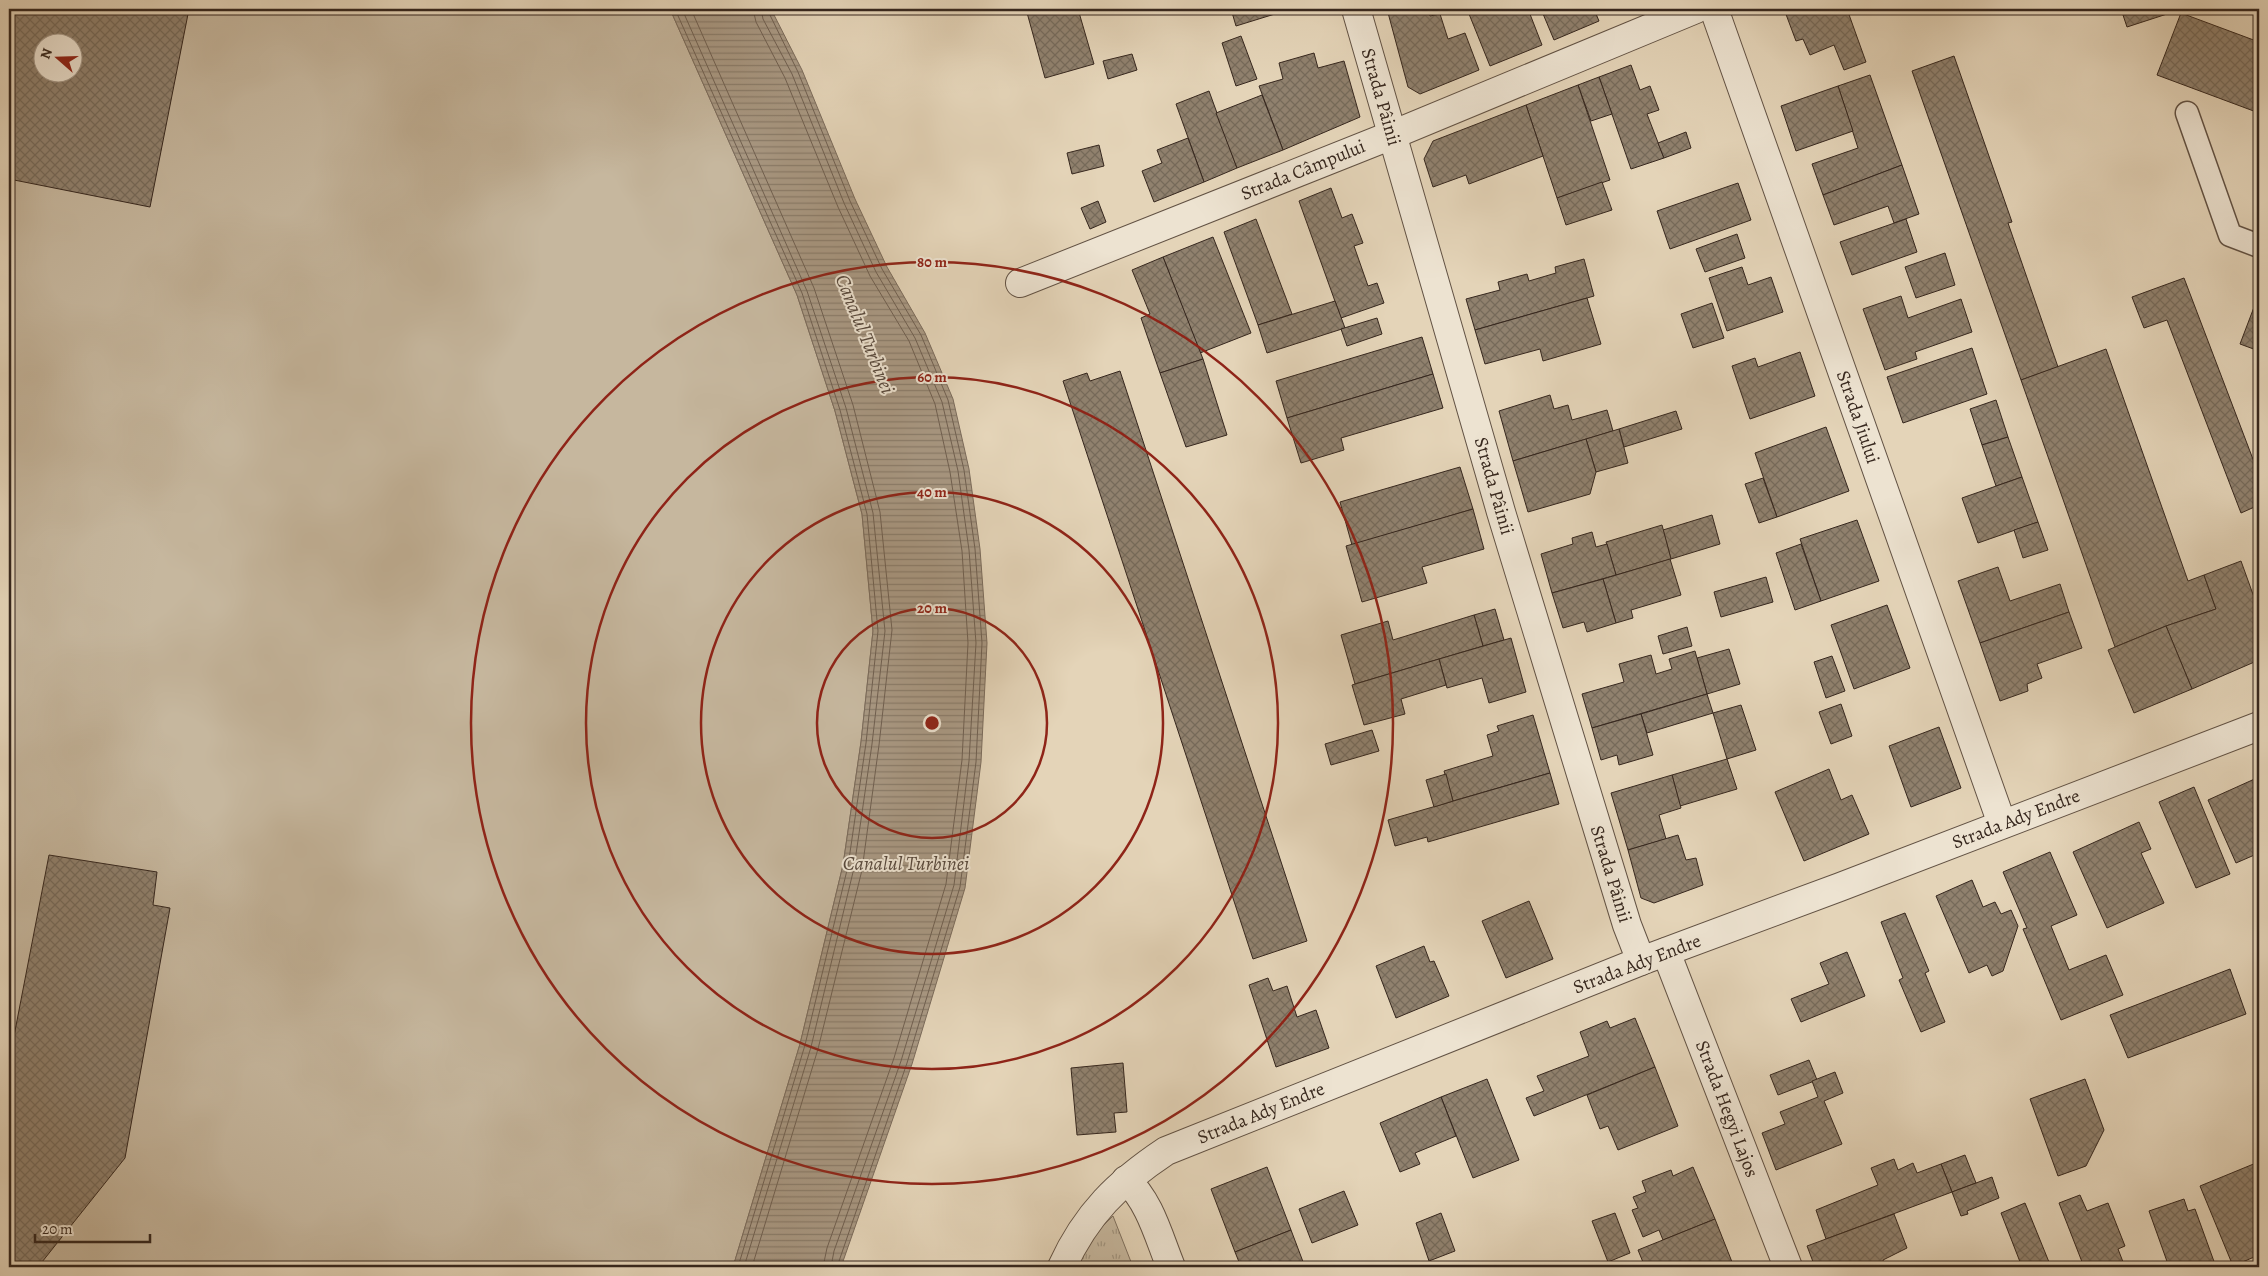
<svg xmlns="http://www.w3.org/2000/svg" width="2268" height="1276" font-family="Alegreya,serif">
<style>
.grass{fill:url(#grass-tufts);stroke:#7e6f5e}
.park{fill:#c6b79e;stroke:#7e6f5e;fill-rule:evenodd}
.water{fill:url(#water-rules);stroke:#7b6b5b}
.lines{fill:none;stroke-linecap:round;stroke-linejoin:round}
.shore{stroke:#706051;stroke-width:1}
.building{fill:url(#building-cross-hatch);stroke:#36271e;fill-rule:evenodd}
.service-casing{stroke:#625244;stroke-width:25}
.minor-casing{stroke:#625244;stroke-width:30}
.service{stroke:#ede3d1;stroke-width:22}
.minor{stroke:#ede3d1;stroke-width:28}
.ring{fill:none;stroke:#8f2418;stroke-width:2.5}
.labels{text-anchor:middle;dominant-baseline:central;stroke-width:4;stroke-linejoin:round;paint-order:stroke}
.street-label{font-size:19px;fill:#36271e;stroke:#ede3d1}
.water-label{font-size:20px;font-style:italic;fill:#58493d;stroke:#ede3d1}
.centre{fill:#8f2418;stroke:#ede3d1;stroke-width:2.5}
.ring-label{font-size:15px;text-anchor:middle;font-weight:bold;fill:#8f2418;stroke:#ede3d1;stroke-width:4;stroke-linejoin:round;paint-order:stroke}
</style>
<defs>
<pattern id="grass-tufts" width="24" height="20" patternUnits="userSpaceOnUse" patternTransform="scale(1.25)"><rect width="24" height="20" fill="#c6b79e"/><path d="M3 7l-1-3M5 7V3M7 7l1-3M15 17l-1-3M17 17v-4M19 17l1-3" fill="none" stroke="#a29580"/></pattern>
<pattern id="water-rules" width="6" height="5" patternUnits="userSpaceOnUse" patternTransform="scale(1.25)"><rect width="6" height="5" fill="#a99984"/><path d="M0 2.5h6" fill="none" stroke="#8a7d6b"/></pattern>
<pattern id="building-cross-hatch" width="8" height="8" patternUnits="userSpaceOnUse" patternTransform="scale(1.25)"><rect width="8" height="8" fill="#90816e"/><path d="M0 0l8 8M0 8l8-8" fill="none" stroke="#766a5a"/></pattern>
</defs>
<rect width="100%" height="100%" fill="#e4d4b8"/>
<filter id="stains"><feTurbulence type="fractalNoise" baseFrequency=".004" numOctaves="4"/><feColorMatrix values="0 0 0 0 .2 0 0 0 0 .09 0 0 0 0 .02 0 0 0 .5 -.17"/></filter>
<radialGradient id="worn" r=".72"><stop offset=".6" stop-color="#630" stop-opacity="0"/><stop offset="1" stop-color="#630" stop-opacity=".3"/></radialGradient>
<path class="grass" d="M1113 1216 1133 1267H1070L1085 1243Z"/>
<path class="park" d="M9 9H670L797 295 835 411 862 514 873 631 861 742 843 865 800 1044 733 1267H9ZM42 42H72V72H42Z"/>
<path class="water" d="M670 9H771L802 70 855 199 887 267 925 333 953 399 969 469 980 549 987 643 981 762 965 888 912 1064 841 1267H733L800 1044 843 865 861 742 873 631 862 514 835 411 797 295Z"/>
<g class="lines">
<g class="shore">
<path d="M675 9 802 293 840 410 867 514 878 631 866 743 848 866 805 1045 738 1267"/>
<path d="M682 9 807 291 846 408 873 513 885 631 872 744 854 868 811 1047 744 1267"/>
<path d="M691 9 814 288 853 405 880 512 892 630 879 745 862 870 818 1049 752 1267"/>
<path d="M753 9 756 22 785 78 838 207 870 276 909 341 935 404 950 472 962 551 968 643 962 760 946 884 894 1058 827 1248 823 1267"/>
<path d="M761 9 763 19 792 74 844 203 876 272 915 338 942 402 958 471 969 550 976 643 969 761 954 885 901 1061 834 1251 831 1267"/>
<path d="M767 9 798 72 850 201 882 269 921 335 948 400 964 470 975 549 982 643 976 762 960 887 907 1063 837 1267"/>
</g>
</g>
<g class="building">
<path d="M9 9H189L150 207 9 179ZM42 42H72V72H42Z"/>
<path d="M1026 9H1078L1094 64 1045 78Z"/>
<path d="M1231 9H1291L1236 26Z"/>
<path d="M1387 9H1428L1430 16 1440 14 1448 39 1465 33 1479 70 1420 94 1408 87Z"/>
<path d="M1467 9H1528L1542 45 1490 66Z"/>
<path d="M1541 9H1594L1599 21 1554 40Z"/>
<path d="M1784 9H1847L1866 62 1844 70 1834 45 1810 55 1803 39 1796 41Z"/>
<path d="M2121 9H2166L2167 14 2127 27Z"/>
<path d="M2181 13 2259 42V113L2157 75Z"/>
<path d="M1241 36 1257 79 1236 86 1222 43Z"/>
<path d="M1314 53 1318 68 1344 61 1360 117 1283 150 1259 86 1283 79 1279 63Z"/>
<path d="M1132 54 1137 70 1108 79 1103 61Z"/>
<path d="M1954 56 2012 222 2008 223 2058 367 2021 380 1912 71Z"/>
<path d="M1631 65 1640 90 1650 86 1659 110 1647 114 1664 158 1631 169 1599 77Z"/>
<path d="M1870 75 1902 165 1823 195 1812 164 1858 148 1838 86Z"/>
<path d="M1599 77 1612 114 1591 121 1578 85Z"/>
<path d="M1578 85 1610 180 1557 198 1526 105Z"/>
<path d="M1838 86 1853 131 1796 151 1781 106Z"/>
<path d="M1209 91 1237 168 1204 182 1176 104Z"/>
<path d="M1262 95 1283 150 1237 168 1216 113Z"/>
<path d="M1526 105 1543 156 1469 184 1466 175 1433 187 1424 159 1433 141Z"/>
<path d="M1686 132 1691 148 1664 158 1658 143Z"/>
<path d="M1188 138 1204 182 1154 202 1142 171 1162 163 1157 150Z"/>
<path d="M1099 145 1104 166 1072 174 1067 153Z"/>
<path d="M1902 165 1919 214 1894 223 1888 206 1834 225 1823 195Z"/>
<path d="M1602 182 1612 210 1566 225 1557 198Z"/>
<path d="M1738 183 1751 220 1670 249 1657 211Z"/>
<path d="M1331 188 1342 218 1352 214 1363 243 1354 246 1368 286 1377 283 1384 303 1341 318 1299 201Z"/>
<path d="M1098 201 1106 222 1090 229 1081 208Z"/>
<path d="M1256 219 1292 314 1258 325 1224 232Z"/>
<path d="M1906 219 1917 252 1852 275 1840 242Z"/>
<path d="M1737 234 1745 258 1705 272 1696 249Z"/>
<path d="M1213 237 1251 333 1200 353 1163 257Z"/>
<path d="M1945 253 1955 285 1916 298 1905 267Z"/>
<path d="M1163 257 1203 359 1160 373 1141 318 1150 314 1132 270Z"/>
<path d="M1584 259 1594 296 1475 330 1466 299 1500 290 1498 282 1527 274 1529 281 1556 273 1555 267Z"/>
<path d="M1742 267 1748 285 1771 277 1783 312 1727 331 1709 278Z"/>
<path d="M2184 278 2259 475V505L2241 513 2167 320 2144 328 2132 297Z"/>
<path d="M2259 294V351L2240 344Z"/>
<path d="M1901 296 1908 318 1961 299 1972 332 1915 352 1917 359 1885 370 1863 309Z"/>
<path d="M1587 298 1601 344 1543 361 1540 349 1485 364 1475 330Z"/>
<path d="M1335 301 1345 328 1267 353 1258 325Z"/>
<path d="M1712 303 1724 338 1693 348 1681 314Z"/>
<path d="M1377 318 1382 334 1347 346 1341 329Z"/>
<path d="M1422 337 1433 374 1287 418 1276 381Z"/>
<path d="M1972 348 1987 394 1903 423 1887 377Z"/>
<path d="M2106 349 2188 581 2204 575 2216 609 2166 626 2115 647 2021 380Z"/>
<path d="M1800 352 1815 396 1750 419 1732 366 1755 358 1758 367Z"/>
<path d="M1203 359 1227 435 1186 447 1160 373Z"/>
<path d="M1120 371 1307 941 1253 959 1063 381 1087 373 1090 381Z"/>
<path d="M1433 374 1443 408 1341 438 1344 450 1301 463 1287 418Z"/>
<path d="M1550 395 1554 409 1568 405 1572 420 1607 410 1613 431 1513 461 1499 411Z"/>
<path d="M1996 400 2008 437 1982 445 1970 409Z"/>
<path d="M1676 411 1682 429 1624 447 1619 429Z"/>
<path d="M1826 427 1849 491 1777 517 1755 453Z"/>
<path d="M1619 429 1628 463 1596 472 1586 439Z"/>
<path d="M2008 437 2022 477 1996 486 1982 445Z"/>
<path d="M1586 439 1596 472 1590 494 1528 512 1513 461Z"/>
<path d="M1460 467 1473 509 1352 545 1340 502Z"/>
<path d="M2022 477 2038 522 1978 543 1962 498Z"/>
<path d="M1763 478 1777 517 1759 523 1745 484Z"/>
<path d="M1473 509 1484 549 1422 567 1427 583 1362 602 1346 546Z"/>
<path d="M1712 515 1720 544 1671 559 1663 530Z"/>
<path d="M1857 520 1879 581 1821 601 1800 539Z"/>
<path d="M2038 522 2048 550 2023 558 2014 530Z"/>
<path d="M1662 525 1671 559 1616 575 1606 542Z"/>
<path d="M1592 532 1596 547 1607 544 1616 575 1552 593 1541 554 1573 544 1572 538Z"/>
<path d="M1801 544 1821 601 1795 610 1776 553Z"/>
<path d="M1670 559 1681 595 1631 610 1633 618 1616 623 1603 579Z"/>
<path d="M2241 561 2259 611V660L2192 689 2166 626 2216 609 2204 575Z"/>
<path d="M1998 567 2010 601 2060 584 2069 612 1980 643 1958 581Z"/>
<path d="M1766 577 1773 602 1721 617 1714 592Z"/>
<path d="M1603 579 1616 623 1587 632 1584 622 1563 628 1552 593Z"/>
<path d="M1887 605 1910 668 1854 689 1831 625Z"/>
<path d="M1495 609 1504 640 1483 646 1474 615Z"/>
<path d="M2069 612 2082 648 2037 664 2042 678 2027 684 2028 691 2000 701 1980 643Z"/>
<path d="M1474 615 1483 646 1355 684 1341 635 1388 621 1393 640Z"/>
<path d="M2166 626 2192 689 2134 713 2108 650Z"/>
<path d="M1687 627 1692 646 1663 654 1658 636Z"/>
<path d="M1511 638 1526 692 1489 703 1482 678 1447 688 1439 659Z"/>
<path d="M1729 649 1740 684 1707 694 1697 658Z"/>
<path d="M1695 651 1707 694 1592 728 1582 694 1624 682 1619 664 1651 655 1656 674 1672 669 1669 659Z"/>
<path d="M1832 656 1845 691 1826 698 1814 662Z"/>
<path d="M1439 659 1446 685 1401 699 1405 714 1364 725 1352 685Z"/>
<path d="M1707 694 1713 713 1647 733 1641 714Z"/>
<path d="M1841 704 1852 736 1831 744 1819 712Z"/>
<path d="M1741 705 1756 750 1727 759 1713 713Z"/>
<path d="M1641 714 1653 755 1619 765 1617 755 1601 760 1592 728Z"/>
<path d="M1533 715 1550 773 1453 801 1444 771 1493 756 1487 735 1499 731 1497 726Z"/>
<path d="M1939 727 1961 788 1911 807 1889 746Z"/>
<path d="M1372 730 1379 751 1331 765 1325 744Z"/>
<path d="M1727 759 1737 789 1680 806 1672 775Z"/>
<path d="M1829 769 1841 800 1852 795 1869 834 1804 861 1775 792Z"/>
<path d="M1550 773 1559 804 1428 842 1427 837 1395 846 1388 820Z"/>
<path d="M1446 774 1453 801 1434 807 1426 780Z"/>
<path d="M1672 775 1681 808 1659 815 1666 839 1628 850 1611 793Z"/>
<path d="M2259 777V853L2236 863 2208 800Z"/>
<path d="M2194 787 2230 874 2196 888 2159 802Z"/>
<path d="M2139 822 2151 849 2141 853 2164 903 2107 928 2073 852Z"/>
<path d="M1678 835 1686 860 1696 858 1703 885 1654 903 1641 898 1628 850Z"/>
<path d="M2050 852 2077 915 2051 926 2069 970 2106 955 2123 995 2061 1020 2023 929 2027 928 2003 872Z"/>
<path d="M49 855 157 872 153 905 170 908 125 1158 38 1267H9V1062Z"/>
<path d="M1972 880 1983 907 1995 902 2001 914 2011 910 2018 926 2003 971 1992 976 1987 965 1969 973 1936 896Z"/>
<path d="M1529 901 1553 959 1506 978 1482 921Z"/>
<path d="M1905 913 1929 971 1925 973 1945 1022 1921 1032 1899 980 1903 978 1881 922Z"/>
<path d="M1424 946 1430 962 1434 961 1449 996 1396 1018 1376 966Z"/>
<path d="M1847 952 1865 996 1801 1022 1791 999 1829 984 1820 963Z"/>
<path d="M2230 969 2246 1014 2128 1058 2110 1015Z"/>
<path d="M1268 978 1273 991 1287 986 1297 1017 1316 1010 1329 1048 1276 1067 1249 985Z"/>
<path d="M1635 1018 1655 1067 1534 1116 1526 1098 1544 1091 1537 1076 1589 1056 1580 1032 1607 1021 1610 1028Z"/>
<path d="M1809 1060 1817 1080 1778 1095 1770 1075Z"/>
<path d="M1123 1063 1127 1112 1114 1113 1116 1132 1077 1135 1071 1068Z"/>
<path d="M1655 1067 1678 1126 1618 1150 1608 1126 1600 1129 1587 1095Z"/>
<path d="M1835 1072 1843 1093 1824 1101 1842 1144 1776 1170 1762 1133 1785 1124 1780 1112 1818 1097 1812 1081Z"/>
<path d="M1487 1079 1519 1160 1473 1178 1441 1097Z"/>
<path d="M2085 1079 2104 1130 2086 1166 2058 1176 2030 1099Z"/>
<path d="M1441 1097 1456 1136 1415 1153 1420 1164 1400 1172 1380 1123Z"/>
<path d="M1965 1155 1976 1183 1952 1192 1941 1164Z"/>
<path d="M1894 1159 1898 1170 1913 1163 1917 1173 1941 1164 1952 1192 1826 1239 1816 1210 1878 1185 1871 1168Z"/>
<path d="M2256 1163 2259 1171V1255L2233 1266 2200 1186Z"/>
<path d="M1267 1167 1291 1230 1235 1252 1211 1189Z"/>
<path d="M1693 1167 1715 1219 1663 1240 1659 1230 1643 1237 1632 1210 1638 1208 1633 1197 1646 1192 1642 1181 1671 1170 1673 1176Z"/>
<path d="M1992 1177 1999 1198 1967 1211 1968 1214 1961 1216 1952 1192Z"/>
<path d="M1344 1191 1358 1225 1312 1243 1299 1209Z"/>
<path d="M2080 1195 2087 1211 2108 1203 2125 1246 2118 1249 2125 1267H2084L2059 1203Z"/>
<path d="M2184 1199 2188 1211 2195 1209 2216 1267H2169L2149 1211Z"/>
<path d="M2025 1203 2051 1267H2022L2001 1213Z"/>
<path d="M1441 1213 1455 1251 1429 1261 1416 1223Z"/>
<path d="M1615 1213 1630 1253 1608 1262 1592 1221Z"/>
<path d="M1894 1214 1907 1248 1883 1260 1885 1267H1815L1807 1246Z"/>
<path d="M1715 1219 1734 1267H1645L1638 1250Z"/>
<path d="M1291 1230 1305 1267H1241L1235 1252Z"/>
</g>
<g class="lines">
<defs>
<path id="service" d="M2187 113 2230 235 2259 246"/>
<g id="minor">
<path d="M1356 9 1501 512 1627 925 1641 961"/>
<path d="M1714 9 2002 824"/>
<path d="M1020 283 1392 135 1696 9"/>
<path d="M1666 952 1788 1267"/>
<path d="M1126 1180C1150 1201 1159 1238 1171 1267"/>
<path d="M1062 1267C1086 1214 1118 1183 1166 1151L1641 961 1840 887 2259 726"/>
</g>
</defs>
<use href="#service" class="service-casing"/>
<use href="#minor" class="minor-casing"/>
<use href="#service" class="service"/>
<use href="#minor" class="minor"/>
</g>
<g class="ring">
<circle cx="932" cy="723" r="115"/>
<circle cx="932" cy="723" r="231"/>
<circle cx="932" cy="723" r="346"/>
<circle cx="932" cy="723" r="461"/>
</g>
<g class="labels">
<g class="street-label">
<text transform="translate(1381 97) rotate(74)">Strada Pâinii</text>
<text transform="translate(1303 170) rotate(-22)">Strada Câmpului</text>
<text transform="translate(1858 417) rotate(71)">Strada Jiului</text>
<text transform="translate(1494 486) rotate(74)">Strada Pâinii</text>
<text transform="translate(2016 819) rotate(-21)">Strada Ady Endre</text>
<text transform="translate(1611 874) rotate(73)">Strada Pâinii</text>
<text transform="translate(1637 964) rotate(-21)">Strada Ady Endre</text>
<text transform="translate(1727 1109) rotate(69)">Strada Hegyi Lajos</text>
<text transform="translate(1261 1113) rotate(-22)">Strada Ady Endre</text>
</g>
<g class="water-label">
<text transform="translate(865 334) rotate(68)">Canalul Turbinei</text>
<text x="906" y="863">Canalul Turbinei</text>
</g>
</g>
<circle cx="932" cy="723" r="8" class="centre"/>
<g class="ring-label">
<text x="932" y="267">80 m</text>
<text x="932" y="382">60 m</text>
<text x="932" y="497">40 m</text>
<text x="932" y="613">20 m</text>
</g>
<rect width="2268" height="1276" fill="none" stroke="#e4d4b8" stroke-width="30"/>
<rect x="10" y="10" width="2248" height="1256" fill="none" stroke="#36271e" stroke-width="2.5"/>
<rect x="15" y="15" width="2238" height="1246" fill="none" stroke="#36271e"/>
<g transform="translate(58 58) rotate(290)"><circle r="24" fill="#ede3d1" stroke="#a49889"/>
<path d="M0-4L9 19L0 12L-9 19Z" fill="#8f2418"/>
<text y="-8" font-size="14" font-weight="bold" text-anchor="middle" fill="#36271e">N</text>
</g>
<path d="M35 1234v8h115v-8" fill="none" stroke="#36271e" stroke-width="2.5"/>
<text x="42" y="1234" font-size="15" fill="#36271e" stroke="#ede3d1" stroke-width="4" paint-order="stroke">20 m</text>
<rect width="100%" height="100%" filter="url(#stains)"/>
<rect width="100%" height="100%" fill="url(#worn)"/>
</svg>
